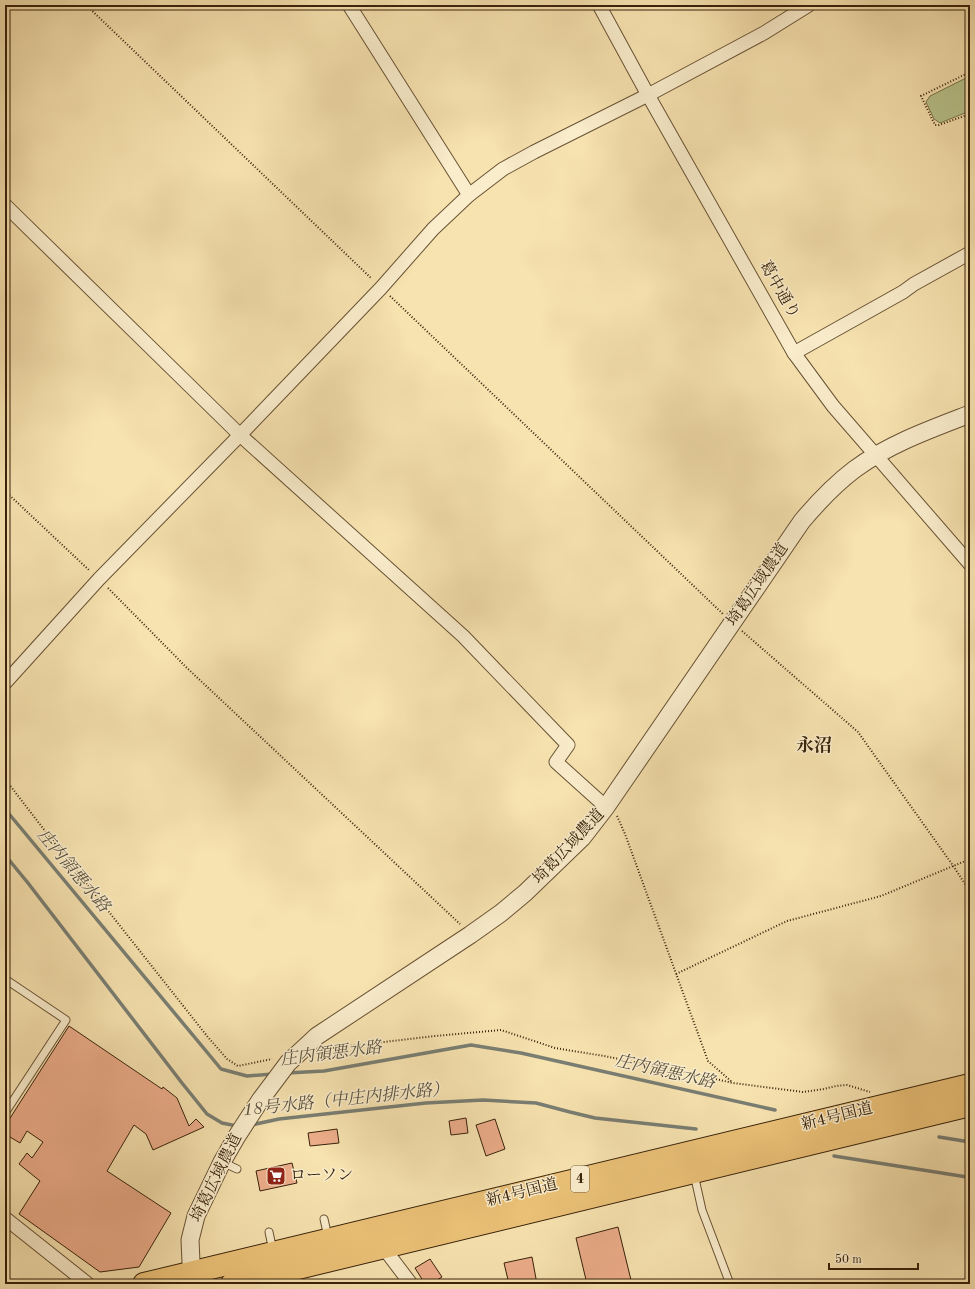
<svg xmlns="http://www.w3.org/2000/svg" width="975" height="1289" font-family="'Old Standard TT','Noto Serif JP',serif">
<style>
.green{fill:#b9c48d;stroke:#78734c}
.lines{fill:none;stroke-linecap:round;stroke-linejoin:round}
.stream{stroke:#797e73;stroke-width:3.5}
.building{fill:#ecad8a;stroke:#38220b}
.service-casing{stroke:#685234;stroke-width:9}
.minor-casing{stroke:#685234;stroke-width:15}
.tertiary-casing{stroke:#685234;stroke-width:19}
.trunk-casing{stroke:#38220b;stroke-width:24}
.path{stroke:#38220b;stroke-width:2;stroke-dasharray:1 2;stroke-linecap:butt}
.service{stroke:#faedcc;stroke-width:7}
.minor{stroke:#faedcc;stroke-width:13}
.tertiary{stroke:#faedcc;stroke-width:17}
.trunk{stroke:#ecc278;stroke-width:22}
.labels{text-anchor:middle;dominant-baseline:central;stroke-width:3;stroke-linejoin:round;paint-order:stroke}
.shield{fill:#faedcc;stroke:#725f45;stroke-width:1}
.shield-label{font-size:15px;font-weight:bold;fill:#38220b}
.street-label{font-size:16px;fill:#38220b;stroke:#faedcc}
.poi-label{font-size:16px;fill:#38220b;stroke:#faedcc;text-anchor:start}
.water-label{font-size:17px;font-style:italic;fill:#58503f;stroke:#faedcc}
.quarter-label{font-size:18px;font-weight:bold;fill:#38220b;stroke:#faedcc}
</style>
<rect width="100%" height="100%" fill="#f7e3b0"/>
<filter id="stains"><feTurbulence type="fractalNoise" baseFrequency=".005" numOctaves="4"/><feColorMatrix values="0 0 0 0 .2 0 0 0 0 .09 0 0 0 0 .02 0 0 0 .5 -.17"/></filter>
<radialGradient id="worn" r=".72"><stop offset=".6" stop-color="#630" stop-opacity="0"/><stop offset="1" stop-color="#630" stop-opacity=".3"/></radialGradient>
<path class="green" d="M970 76V111L940 123 934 119 926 102 930 96Z"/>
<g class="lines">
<g class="stream">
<path d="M5 809 221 1069 247 1076 273 1074"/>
<path d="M5 855 28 883 182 1083 207 1114 222 1123 237 1126"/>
<path d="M287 1073 324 1071 471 1045 521 1053 775 1110"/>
<path d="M251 1125 279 1119 426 1103 483 1100 536 1103 570 1112 595 1118 696 1129"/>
<path d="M939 1137 970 1142"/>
<path d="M834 1156 967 1177H970"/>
</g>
</g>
<g class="building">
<path d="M69 1026 162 1089 163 1087 177 1098 189 1126 196 1119 204 1127 153 1150 146 1134 134 1125 107 1171 171 1213 139 1267 100 1272 19 1214 40 1181 19 1164 27 1153 32 1158 43 1142 27 1131 20 1143 5 1134V1126Z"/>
<path d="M466 1118 468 1133 451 1135 449 1121Z"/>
<path d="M495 1119 505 1149 486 1156 476 1125Z"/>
<path d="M337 1129 339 1143 310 1146 308 1133Z"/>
<path d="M292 1163 297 1183 260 1191 256 1171Z"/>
<path d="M618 1227 631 1280 615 1284H587L576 1238Z"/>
<path d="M532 1257 537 1284H509L504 1263Z"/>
<path d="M430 1259 442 1277 430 1284H425L415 1268Z"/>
</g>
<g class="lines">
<defs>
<g id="service">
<path d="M5 979 66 1020 5 1113"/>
<path d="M222 1162 237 1169"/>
<path d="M694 1174 702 1210 730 1284"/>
<path d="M324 1219 328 1237"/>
<path d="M269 1232 273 1251"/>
</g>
<g id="minor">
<path d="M349 5 469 195"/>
<path d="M599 5 648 95 794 353 833 406 970 564"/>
<path d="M5 205 240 435 463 636 568 745 556 762 606 807"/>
<path d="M794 353 903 292 914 284 970 253"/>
<path d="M5 683 99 579 240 435 381 288 433 229 469 195 503 169 534 152 648 95 764 33 809 5"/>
<path d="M5 1218 88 1284"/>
<path d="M383 1247 411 1284"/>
</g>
<path id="tertiary" d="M192 1284 190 1240 196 1216 222 1162 237 1136 261 1099 288 1063 317 1036 470 935 501 913 525 893 582 838 606 807 802 521C818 502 835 484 855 469 889 444 931 429 970 414"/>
<g id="trunk">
<path d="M144 1284 970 1085"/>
<path d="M232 1284 970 1105"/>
</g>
</defs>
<use href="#service" class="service-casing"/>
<use href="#minor" class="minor-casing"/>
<use href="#tertiary" class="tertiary-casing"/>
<use href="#trunk" class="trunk-casing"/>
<g class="path">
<path d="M86 5 372 279"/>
<path d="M970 72 921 96 935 125H939L970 114"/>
<path d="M390 296 723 614"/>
<path d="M5 491 90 571"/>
<path d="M108 588 187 668 460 924"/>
<path d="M742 631 858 732 954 867 970 892"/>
<path d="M5 779 49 836 207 1036 227 1059 238 1066 272 1059"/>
<path d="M617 816 625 834 708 1061 732 1082"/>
<path d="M676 974 787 921 881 896 970 859"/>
<path d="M324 1049 435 1036 501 1030 555 1048 604 1056 680 1071 733 1083 803 1092 824 1089 836 1086 847 1085 870 1092"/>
</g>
<use href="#service" class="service"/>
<use href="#minor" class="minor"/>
<use href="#tertiary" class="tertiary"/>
<use href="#trunk" class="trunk"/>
</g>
<defs>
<symbol id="supermarket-square" viewBox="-11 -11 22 22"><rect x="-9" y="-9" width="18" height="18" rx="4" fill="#8f2418" stroke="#faedcc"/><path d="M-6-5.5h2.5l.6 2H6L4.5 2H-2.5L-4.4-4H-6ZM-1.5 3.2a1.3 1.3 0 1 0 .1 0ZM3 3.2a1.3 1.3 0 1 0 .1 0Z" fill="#fff"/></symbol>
</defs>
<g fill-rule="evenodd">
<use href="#supermarket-square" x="265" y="1165" width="22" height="22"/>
</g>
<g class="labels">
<rect class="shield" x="571" y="1166" width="18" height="26" rx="3"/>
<g class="shield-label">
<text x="580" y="1179">4</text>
</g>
<g class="street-label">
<text transform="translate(779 290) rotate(60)">葛中通り</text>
<text transform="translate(758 585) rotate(-56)">埼葛広域農道</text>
<text transform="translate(569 847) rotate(-47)">埼葛広域農道</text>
<text transform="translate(837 1117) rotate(-14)">新4号国道</text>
<text transform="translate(217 1178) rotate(-64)">埼葛広域農道</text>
<text transform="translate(522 1193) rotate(-14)">新4号国道</text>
</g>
<g class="poi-label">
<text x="290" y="1176">ローソン</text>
</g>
<g class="water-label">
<text transform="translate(73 871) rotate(50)">庄内領悪水路</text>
<text transform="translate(331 1054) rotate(-7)">庄内領悪水路</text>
<text transform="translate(665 1072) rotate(13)">庄内領悪水路</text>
<text transform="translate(346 1100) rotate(-6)">18号水路（中庄内排水路）</text>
</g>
<g class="quarter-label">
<text x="814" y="746">永沼</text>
</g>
</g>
<rect width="975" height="1289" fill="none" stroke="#f7e3b0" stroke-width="20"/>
<rect x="6" y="6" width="963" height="1277" fill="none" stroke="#38220b" stroke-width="2"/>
<rect x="10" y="10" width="955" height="1269" fill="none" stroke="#38220b"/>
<path d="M829 1263v6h89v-6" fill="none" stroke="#38220b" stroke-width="2"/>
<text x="835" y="1263" font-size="12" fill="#38220b" stroke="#faedcc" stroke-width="3" paint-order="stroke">50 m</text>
<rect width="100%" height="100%" filter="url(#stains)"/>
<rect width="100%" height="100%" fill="url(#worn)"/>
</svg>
